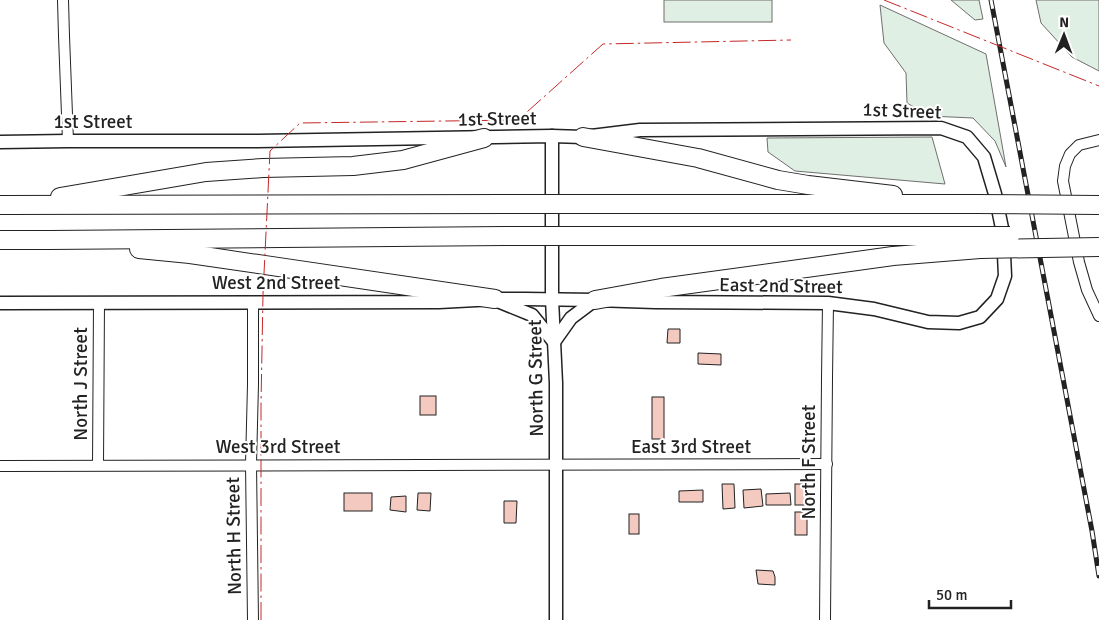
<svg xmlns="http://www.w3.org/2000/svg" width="1099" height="620" font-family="Signika,sans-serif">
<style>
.green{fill:#e0efe3;stroke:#6f6f6f}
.building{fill:#f3c9c0;stroke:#222}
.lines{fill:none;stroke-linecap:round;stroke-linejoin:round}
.minor-casing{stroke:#222;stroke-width:12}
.tertiary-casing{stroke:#222;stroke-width:15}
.motorway-casing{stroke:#222;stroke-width:20}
.minor{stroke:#fff;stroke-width:10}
.tertiary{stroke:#fff;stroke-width:12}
.motorway{stroke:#fff;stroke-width:18}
.rail-casing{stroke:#222;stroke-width:5}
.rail{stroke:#fff;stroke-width:3;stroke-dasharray:9;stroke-linecap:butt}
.motorway-bridge-casing{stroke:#222;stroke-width:20;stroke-linecap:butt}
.motorway-bridge{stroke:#fff;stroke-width:18}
.power{stroke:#c62828;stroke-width:1;stroke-dasharray:18 4 2.5 4;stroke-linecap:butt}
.labels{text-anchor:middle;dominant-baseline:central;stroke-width:4;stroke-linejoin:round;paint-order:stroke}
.street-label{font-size:19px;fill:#222;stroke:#fff}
</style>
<rect width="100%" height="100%" fill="#fff"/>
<g class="green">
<rect x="664" y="0" width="108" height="22"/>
<path d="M951 0H979L983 19 975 20Z"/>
<path d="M1036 0H1099V71L1072 57 1041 23Z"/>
<path d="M880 5 986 54 1006 167 995 141 973 118 929 116 907 103 906 73 884 43Z"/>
<path d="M932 137 945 184 795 171 768 152 767 138Z"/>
</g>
<g class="building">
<path d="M668 329H680V343H667Z"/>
<path d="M698 353 721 354V365L698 364Z"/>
<rect x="420" y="396" width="16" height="19"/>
<rect x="652" y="397" width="12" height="42"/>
<path d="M722 484H734L735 508 723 509Z"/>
<rect x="795" y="484" width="13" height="21"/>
<path d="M761 489 763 506 744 508 743 490Z"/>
<path d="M703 490V502H679V491Z"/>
<rect x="344" y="493" width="28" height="18"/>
<path d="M418 493H431L430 511 417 510Z"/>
<path d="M790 493 791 505H766V494Z"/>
<path d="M406 496V512L390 510 391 497Z"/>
<path d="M504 501H517L516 523H504Z"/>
<rect x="795" y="512" width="12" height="23"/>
<rect x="629" y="514" width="10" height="20"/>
<path d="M756 570 773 571 775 577V585L758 584Z"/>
</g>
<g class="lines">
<defs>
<g id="minor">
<path d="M63 0 64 36 68 141"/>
<path d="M1099 140 1079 145 1070 154 1065 166 1063 181 1079 262 1087 290 1099 316"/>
<path d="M98 465 99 302"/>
<path d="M0 466 827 464"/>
<path d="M253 620 251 464 253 384V302"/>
<path d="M825 620 827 378 828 303"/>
</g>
<g id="tertiary">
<path d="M552 136V299L556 383V620"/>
<path d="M0 142 68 141H258L552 136 583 137 640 130 941 128 967 137 984 157 995 194 1003 233 1005 276 997 299 980 317 959 323 928 322 874 309 828 303 655 302 595 300 525 299H495L439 302 0 303"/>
<path d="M500 302 532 315 554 342 571 318 595 300"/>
</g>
<g id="motorway">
<path d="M583 137 698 158 778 180 808 185 893 195"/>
<path d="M60 197 206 172 263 168 353 166 403 160 484 138"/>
<path d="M588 204H974"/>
<path d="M0 205 515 204"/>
<path d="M593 236H980"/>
<path d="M0 240H49L504 236"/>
<path d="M139 249 190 254 495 299"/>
<path d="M595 300 661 288 893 256 980 249"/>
</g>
</defs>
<use href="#minor" class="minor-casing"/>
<use href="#tertiary" class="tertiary-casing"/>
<use href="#motorway" class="motorway-casing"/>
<use href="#minor" class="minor"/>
<use href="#tertiary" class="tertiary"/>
<use href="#motorway" class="motorway"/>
<defs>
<path id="rail" d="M991 0 1092 531 1099 576"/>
</defs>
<use href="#rail" class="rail-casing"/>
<use href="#rail" class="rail"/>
<defs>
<g id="motorway-bridge">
<path d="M515 204H588"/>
<path d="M974 204 1099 205"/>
<path d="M504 236H593"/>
<path d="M980 236H1010"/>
<path d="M980 249 1099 247"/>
</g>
</defs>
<use href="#motorway-bridge" class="motorway-bridge-casing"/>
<use href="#motorway-bridge" class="motorway-bridge"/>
<g class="power">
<path d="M884 0 1099 86"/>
<path d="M261 620V405L263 294 270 151 300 123 518 120 603 44 791 40"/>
</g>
</g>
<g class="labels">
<g class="street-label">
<text transform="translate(902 111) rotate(2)">1st Street</text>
<text transform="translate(497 119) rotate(-1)">1st Street</text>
<text x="93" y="122">1st Street</text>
<text x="276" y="283">West 2nd Street</text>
<text transform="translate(781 286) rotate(1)">East 2nd Street</text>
<text transform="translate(536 378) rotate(-91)">North G Street</text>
<text transform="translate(81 384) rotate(-90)">North J Street</text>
<text x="278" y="447">West 3rd Street</text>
<text x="691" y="447">East 3rd Street</text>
<text transform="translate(809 462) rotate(-90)">North F Street</text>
<text transform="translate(234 536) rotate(-91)">North H Street</text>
</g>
</g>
<g transform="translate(1064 35) rotate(1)" stroke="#ffffff" stroke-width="4" paint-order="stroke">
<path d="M0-4L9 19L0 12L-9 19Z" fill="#222222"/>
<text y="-8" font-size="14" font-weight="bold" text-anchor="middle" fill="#222222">N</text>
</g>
<path d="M929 600v8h82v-8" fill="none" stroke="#222222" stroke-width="2.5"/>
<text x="936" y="600" font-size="15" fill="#222222" stroke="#ffffff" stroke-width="4" paint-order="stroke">50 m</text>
</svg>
